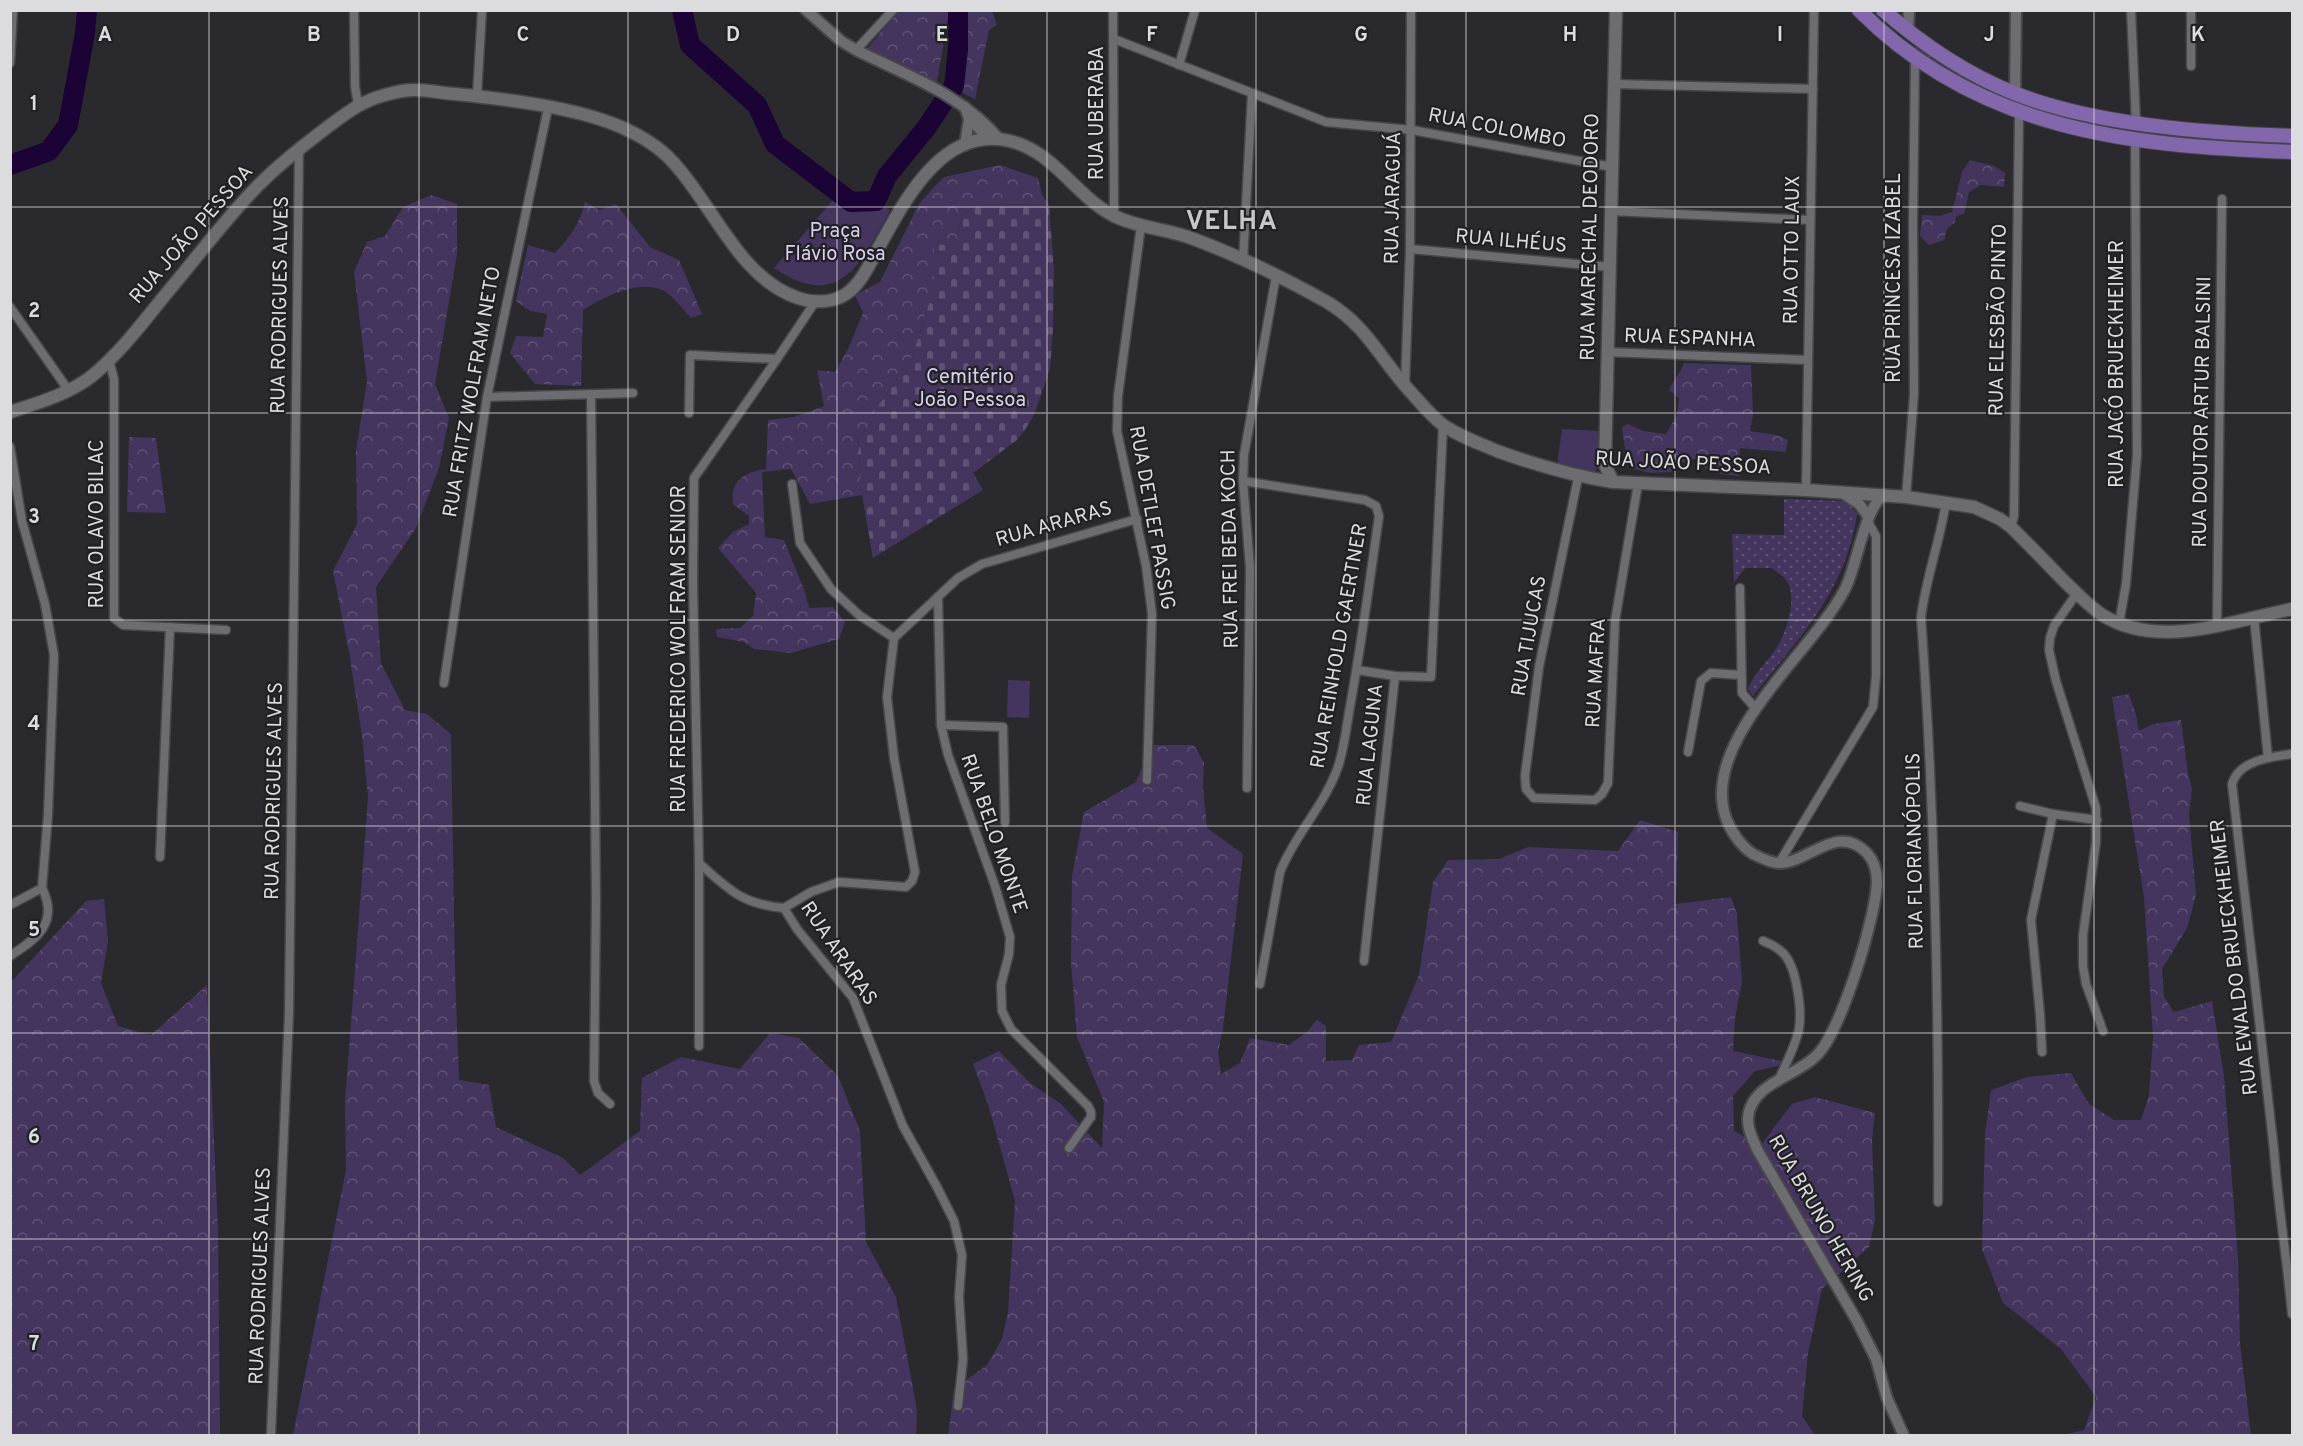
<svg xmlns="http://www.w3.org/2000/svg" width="2303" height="1446" font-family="Overpass,sans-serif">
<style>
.grass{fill:url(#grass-dots)}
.forest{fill:url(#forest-crowns)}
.cemetery{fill:url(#cemetery-stones)}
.park{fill:#44355e}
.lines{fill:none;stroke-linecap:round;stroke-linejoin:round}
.river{stroke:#1b0335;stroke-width:20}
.minor-casing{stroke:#474649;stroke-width:11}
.tertiary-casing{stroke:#474649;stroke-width:14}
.secondary-casing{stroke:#474649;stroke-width:15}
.primary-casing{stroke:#474649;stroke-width:16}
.minor{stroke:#6d6c70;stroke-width:8}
.tertiary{stroke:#6d6c70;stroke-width:10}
.secondary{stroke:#6d6c70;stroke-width:12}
.primary{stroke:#8367ad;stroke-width:14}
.grid{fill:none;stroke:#dcdbdd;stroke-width:1.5;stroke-opacity:0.55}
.labels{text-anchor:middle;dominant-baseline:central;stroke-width:4.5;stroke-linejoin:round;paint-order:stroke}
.street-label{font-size:20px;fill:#dcdbdd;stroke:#212023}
.park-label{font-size:20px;fill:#dacff1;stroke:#212023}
.district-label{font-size:26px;font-weight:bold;letter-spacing:1.5px;fill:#c7c6ca;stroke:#212023}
.grid-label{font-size:20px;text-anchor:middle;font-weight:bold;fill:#dcdbdd;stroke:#212023;stroke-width:4.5;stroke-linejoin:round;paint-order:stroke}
</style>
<defs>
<pattern id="grass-dots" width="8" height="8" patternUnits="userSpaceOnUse" patternTransform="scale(1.5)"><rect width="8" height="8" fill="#44355e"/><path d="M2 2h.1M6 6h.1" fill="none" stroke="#5e5275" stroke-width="1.8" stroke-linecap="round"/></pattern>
<pattern id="forest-crowns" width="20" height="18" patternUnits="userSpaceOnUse" patternTransform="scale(1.5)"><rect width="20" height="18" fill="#44355e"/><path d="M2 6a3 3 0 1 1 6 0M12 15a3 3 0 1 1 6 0" fill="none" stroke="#5e5275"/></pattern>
<pattern id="cemetery-stones" width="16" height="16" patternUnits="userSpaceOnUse" patternTransform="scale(1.5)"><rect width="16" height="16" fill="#44355e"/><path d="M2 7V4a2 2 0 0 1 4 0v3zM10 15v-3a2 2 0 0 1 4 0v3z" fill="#5e5275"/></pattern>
</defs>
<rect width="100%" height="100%" fill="#2a292d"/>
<g class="grass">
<path d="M1916 46 1957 72 2017 100 2292 142V145C2204 144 2087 133 2006 100 1973 86 1943 69 1915 48Z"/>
<path d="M1784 499 1846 501 1857 514C1846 591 1799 638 1753 696L1748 689C1754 673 1768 661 1777 647 1787 632 1798 595 1786 580 1782 575 1776 572 1772 568H1745L1734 583 1732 534 1784 535Z"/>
</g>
<g class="forest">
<path d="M898 11H949L937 82 899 66 867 49Z"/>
<path d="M964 11H992L997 25 989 30 975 99 957 90Z"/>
<path d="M1970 160 1994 166 2005 173 2004 187 1981 185 1969 192 1964 214 1956 216 1955 222 1947 229 1944 240 1929 245 1920 236 1922 215 1939 216 1952 212 1962 172Z"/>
<path d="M1000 165 1038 178 1042 195 1049 205 977 204 963 215 954 244 934 245V288L912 357 876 409 870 426 858 438 862 495 810 504 791 469 762 472 765 537 784 540 805 592 809 608 833 607 845 622 839 639 791 653 754 649 744 642 717 637 716 629 740 628 753 616 756 593 718 548 733 532 749 524V516L733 504C730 480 745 472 766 469L768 420 794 417 824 406 817 370 835 372 848 349 863 313 855 295 880 282 919 204 934 187 944 177Z"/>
<path d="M431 195 457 204V254L435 384 449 418 439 468 416 528 376 587 381 663 405 710 427 714 451 734 455 972 459 1080 489 1085 496 1127 563 1158 580 1175 640 1131 642 1078 681 1057 740 1069 770 1033 799 1038 838 1076 860 1131 866 1242 896 1297 917 1410 916 1435H293L346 1170 345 1102 368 797 362 736 349 652 333 571 357 524 356 450 367 381 354 272 367 242 385 236 403 207Z"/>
<path d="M585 202 599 210 616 204 650 247 679 260 702 314 691 318C683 310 674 296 664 291 641 278 603 297 583 310L581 386 535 384 510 353 516 336 543 337 547 314 530 311 516 301 528 245 555 253C570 237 580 223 585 202Z"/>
<path d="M1684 363 1751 365 1753 415 1750 431 1776 435 1788 440 1786 452 1740 448 1739 476 1721 474 1705 468 1702 459C1688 458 1681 462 1671 472L1651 473 1633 469 1625 448 1622 427 1628 424 1643 431 1666 434 1677 415 1679 398 1669 390C1673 380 1681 373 1684 363Z"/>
<path d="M129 437 156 438 166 513 127 512Z"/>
<path d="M2129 694 2136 715 2139 731 2153 724 2181 720 2188 773 2192 789 2189 814 2196 895 2187 928 2162 969 2164 997 2174 1012 2212 1001 2224 1076 2238 1259 2240 1343 2251 1435H2063L2084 1430 2096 1397 2061 1349 2003 1303 1982 1249 1985 1134 1991 1090 2027 1077 2071 1073 2089 1104 2114 1120H2141L2149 1095 2153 1037 2144 897 2112 697Z"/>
<path d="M1151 745H1194L1204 763 1203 787 1207 828 1243 854 1223 1029 1218 1052 1221 1074 1240 1063 1250 1038 1289 1045 1307 1032 1317 1020 1326 1026V1061L1352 1060 1359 1045 1391 1042 1419 975 1433 882 1448 860 1499 859 1528 847 1618 851 1640 820 1678 832 1676 904 1731 897 1737 914 1742 982 1735 1018 1733 1051 1791 1063 1755 1071 1733 1096 1734 1131 1761 1145 1792 1104 1815 1097 1875 1113 1872 1140 1875 1221 1869 1247 1822 1289 1808 1353 1802 1416 1815 1435 948 1436 954 1389 987 1365 1002 1339 1008 1312 1015 1201 988 1104 973 1064 999 1051 1030 1083 1061 1104 1102 1148 1104 1102 1077 1037 1071 963 1072 876 1084 812 1136 782Z"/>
<path d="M104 899 108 941 101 983 118 1026 151 1035 207 985 218 1230 220 1435H11V982L86 901Z"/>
</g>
<path class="cemetery" d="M977 204 1049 205 1054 270 1053 329 1050 369 1034 415 1025 430 1017 440 973 473 983 490 873 558 862 495 858 438 870 426 876 409 912 357 934 288V245L954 244 963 215Z"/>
<g class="park">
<path d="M833 200C849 206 861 212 878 204L890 210C862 262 840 313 774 268Z"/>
<path d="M1562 429 1599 431 1600 463 1594 473 1580 472 1557 465Z"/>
<path d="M1008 680 1030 681 1029 718 1007 717Z"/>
</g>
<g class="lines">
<g class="river">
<path d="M682 10 690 45 757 105 775 144 851 202 876 201 887 176 927 127 954 86 958 49V10"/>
<path d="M10 165 49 151 68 125 85 33 87 10"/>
</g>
<defs>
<g id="minor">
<path d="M354 10 355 87 358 104"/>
<path d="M1113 10 1114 216"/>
<path d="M2131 10 2136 122"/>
<path d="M1114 39 1326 122 1412 130 1612 167"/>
<path d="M856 50 893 10"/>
<path d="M10 63 13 10"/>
<path d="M1179 65 1195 10"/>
<path d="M2191 66V10"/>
<path d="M1614 84 1813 89"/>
<path d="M477 96 482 10"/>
<path d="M1611 211 1810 220"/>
<path d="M1141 226 1118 396 1117 431 1146 566 1152 614 1147 780"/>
<path d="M1410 249 1610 267"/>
<path d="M1243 261 1252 93"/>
<path d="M10 307 69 391"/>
<path d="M1607 352 1807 360"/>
<path d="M109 360 114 379V618L123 625 226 630"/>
<path d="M1405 385 1410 249 1411 10"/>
<path d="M591 394 596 902 594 1081 598 1093 610 1104"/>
<path d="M487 397 633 393"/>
<path d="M689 413 690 355 777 359"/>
<path d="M10 447 22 521 45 604 54 655 48 815 42 888 10 905"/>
<path d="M1578 478 1539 667 1525 776 1526 789 1534 798 1595 800 1602 794 1608 783 1615 621 1638 484"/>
<path d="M1243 481 1365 500 1376 506 1379 516C1370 578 1362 640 1351 701 1347 722 1345 744 1339 764 1326 804 1295 834 1280 872L1260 984"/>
<path d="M792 484 800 543 831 589 859 615 894 638"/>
<path d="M1806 490 1814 10"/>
<path d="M1906 497 1914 394 1913 222 1915 58"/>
<path d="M2011 527 2014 516 2019 113"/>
<path d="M1740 588 1742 693 1756 709"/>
<path d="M2077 593 2054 626 2050 638 2049 650 2056 681 2096 808V842L2083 935V966L2086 984 2103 1031"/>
<path d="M938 597 941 725 948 755 995 886 1010 937 1009 954 1001 985 1002 1011 1011 1029 1088 1106 1091 1112V1117L1069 1148"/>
<path d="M2254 617 2268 758"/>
<path d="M2119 624 2126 584 2137 455 2135 139"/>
<path d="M2217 625 2222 199"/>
<path d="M1357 670 1395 676 1431 677 1443 425"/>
<path d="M444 683 487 397 548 108"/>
<path d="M941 725 1003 727 1005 822"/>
<path d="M1688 752 1701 681 1711 673 1741 675"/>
<path d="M2292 754C2271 757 2239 760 2232 784L2274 1150C2278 1205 2287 1259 2292 1314"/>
<path d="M1247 788 1250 568 1243 481 1244 455 1276 276"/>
<path d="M2020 806 2053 814"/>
<path d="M160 857 170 627"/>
<path d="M699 863C729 890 742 904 784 908"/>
<path d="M1779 863 1873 707 1876 676V536L1867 520"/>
<path d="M784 908 811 892 839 882 906 887 912 881 915 872 894 758 887 697 894 638 958 578 982 564 1137 519"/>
<path d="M784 908 797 929 853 998 903 1126 937 1187 954 1221 962 1255 959 1297 963 1359 958 1406"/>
<path d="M1763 941C1771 944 1777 947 1783 953 1797 967 1802 1010 1799 1029 1795 1047 1786 1064 1778 1081"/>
<path d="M10 956C38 938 59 922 42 888"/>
<path d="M1364 961 1395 676"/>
<path d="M699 1046V863L693 583 694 478 777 359 815 302"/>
<path d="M2042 1052 2040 1014 2031 920 2053 814 2097 820"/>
<path d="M1938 1202C1939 1007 1935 812 1921 617 1926 578 1940 541 1946 502"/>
<path d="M271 1434 289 1013 299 148"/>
</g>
<g id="tertiary">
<path d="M806 10 841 41 856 50C906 75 963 95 999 139"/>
<path d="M1908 31 1909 10"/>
<path d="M2015 94 2016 10"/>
<path d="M965 107 969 119 965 145"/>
<path d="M969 119 990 139"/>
<path d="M1841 492 1859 504 1868 516"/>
<path d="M1884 495C1865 506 1857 566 1845 589 1812 653 1699 741 1726 818 1731 832 1741 846 1753 854 1761 858 1770 863 1779 863 1809 863 1837 822 1867 853 1874 861 1877 871 1877 882 1876 916 1841 1033 1816 1056 1798 1074 1764 1081 1752 1104 1743 1121 1751 1136 1758 1151L1857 1321 1876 1359 1887 1398 1904 1436"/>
</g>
<g id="secondary">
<path d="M10 412C38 403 69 394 92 376 120 353 144 321 166 294 194 261 220 226 250 194 272 170 299 149 325 129 345 114 361 101 385 95 395 92 405 90 415 90 428 90 442 93 455 94 505 99 575 107 621 127 639 135 658 146 671 160 712 202 738 278 798 298 814 303 832 303 846 294 862 283 871 261 880 245 906 198 944 125 1010 141 1055 152 1075 196 1114 216 1139 228 1166 229 1191 238 1237 255 1284 278 1327 302 1367 326 1379 357 1408 389 1419 401 1430 415 1443 425 1460 437 1479 443 1497 451 1536 465 1572 476 1613 482L1806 490 1906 497 1974 507 2000 519 2011 527C2029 545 2046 562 2063 580 2076 592 2089 607 2104 616 2160 650 2234 620 2292 609"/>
<path d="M1613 482 1605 465 1616 10"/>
</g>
<g id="primary">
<path d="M1859 10C1979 131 2131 146 2292 152"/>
<path d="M1883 10C1922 44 1966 74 2014 93 2094 125 2206 133 2292 136"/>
</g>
</defs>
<use href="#minor" class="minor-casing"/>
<use href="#tertiary" class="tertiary-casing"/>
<use href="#secondary" class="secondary-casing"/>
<use href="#primary" class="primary-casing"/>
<use href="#minor" class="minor"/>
<use href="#tertiary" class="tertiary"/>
<use href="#secondary" class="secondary"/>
<use href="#primary" class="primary"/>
</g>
<path class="grid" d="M209 10V1436M419 10V1436M628 10V1436M837 10V1436M1047 10V1436M1256 10V1436M1466 10V1436M1675 10V1436M1884 10V1436M2094 10V1436M10 207H2292M10 413H2292M10 620H2292M10 826H2292M10 1033H2292M10 1239H2292"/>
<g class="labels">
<g class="street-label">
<text transform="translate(1098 113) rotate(-90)">RUA UBERABA</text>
<text transform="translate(1497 129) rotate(11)">RUA COLOMBO</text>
<text transform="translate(1394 198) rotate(-89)">RUA JARAGUÁ</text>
<text transform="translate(192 235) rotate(-49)">RUA JOÃO PESSOA</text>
<text transform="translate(1591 237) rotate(-89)">RUA MARECHAL DEODORO</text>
<text transform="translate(1511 242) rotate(5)">RUA ILHÉUS</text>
<text transform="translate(1793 250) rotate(-89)">RUA OTTO LAUX</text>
<text transform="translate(1895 278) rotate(-90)">RUA PRINCESA IZABEL</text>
<text transform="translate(281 305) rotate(-89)">RUA RODRIGUES ALVES</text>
<text transform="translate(1999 320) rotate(-89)">RUA ELESBÃO PINTO</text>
<text transform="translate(1690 339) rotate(2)">RUA ESPANHA</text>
<text transform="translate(2118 364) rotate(-90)">RUA JACÓ BRUECKHEIMER</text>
<text transform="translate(473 392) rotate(-80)">RUA FRITZ WOLFRAM NETO</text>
<text transform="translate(2203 412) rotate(-89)">RUA DOUTOR ARTUR BALSINI</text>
<text transform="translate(1683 464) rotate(3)">RUA JOÃO PESSOA</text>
<text transform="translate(1151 518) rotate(80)">RUA DETLEF PASSIG</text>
<text transform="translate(98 524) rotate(-90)">RUA OLAVO BILAC</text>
<text transform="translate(1054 525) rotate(-16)">RUA ARARAS</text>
<text transform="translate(1231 549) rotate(-91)">RUA FREI BEDA KOCH</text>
<text transform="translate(1530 636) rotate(-80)">RUA TIJUCAS</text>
<text transform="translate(1340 646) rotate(-80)">RUA REINHOLD GAERTNER</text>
<text transform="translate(680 649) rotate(-90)">RUA FREDERICO WOLFRAM SENIOR</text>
<text transform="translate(1597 673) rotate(-87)">RUA MAFRA</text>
<text transform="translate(1371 745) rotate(-84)">RUA LAGUNA</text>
<text transform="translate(275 791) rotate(-89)">RUA RODRIGUES ALVES</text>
<text transform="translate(993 834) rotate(71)">RUA BELO MONTE</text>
<text transform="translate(1916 851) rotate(-91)">RUA FLORIANÓPOLIS</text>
<text transform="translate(838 954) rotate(56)">RUA ARARAS</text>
<text transform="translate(2235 957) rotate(-97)">RUA EWALDO BRUECKHEIMER</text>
<text transform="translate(1820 1219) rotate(60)">RUA BRUNO HERING</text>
<text transform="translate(261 1276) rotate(-88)">RUA RODRIGUES ALVES</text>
</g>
<g class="park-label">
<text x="835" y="232">Praça<tspan x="835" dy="23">Flávio Rosa</tspan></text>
<text x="970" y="378">Cemitério<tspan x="970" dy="23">João Pessoa</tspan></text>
</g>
<g class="district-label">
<text x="1232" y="222">VELHA</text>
</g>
</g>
<g class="grid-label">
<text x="105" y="41">A</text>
<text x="314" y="41">B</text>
<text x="523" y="41">C</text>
<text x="733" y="41">D</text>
<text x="942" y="41">E</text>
<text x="1152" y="41">F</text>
<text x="1361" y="41">G</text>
<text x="1570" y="41">H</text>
<text x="1780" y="41">I</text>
<text x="1989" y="41">J</text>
<text x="2198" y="41">K</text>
<text x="34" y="110">1</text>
<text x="34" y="317">2</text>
<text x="34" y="523">3</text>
<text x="34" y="730">4</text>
<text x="34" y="936">5</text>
<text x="34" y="1143">6</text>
<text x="34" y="1350">7</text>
</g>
<rect width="2303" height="1446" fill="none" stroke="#dcdbdd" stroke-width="24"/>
</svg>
